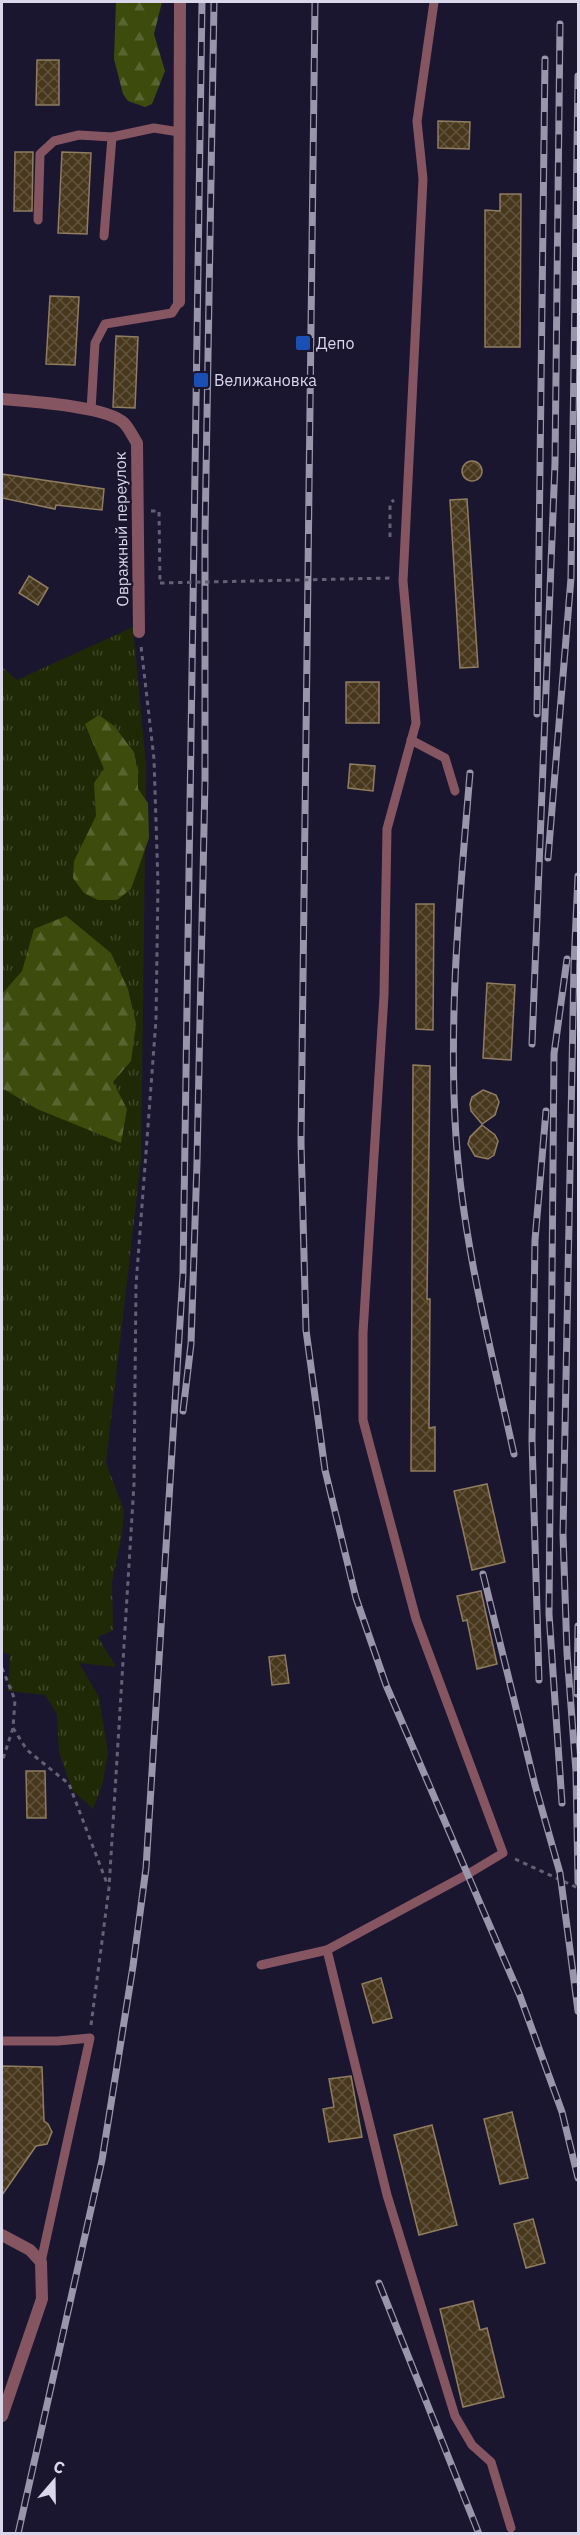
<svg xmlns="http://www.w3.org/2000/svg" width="580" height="2535" font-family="'IBM Plex Sans',sans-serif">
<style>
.grass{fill:url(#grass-tufts)}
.forest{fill:url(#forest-firs)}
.building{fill:url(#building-cross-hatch);stroke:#8f7d60;stroke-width:1.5}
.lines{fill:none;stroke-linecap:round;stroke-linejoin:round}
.path{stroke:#646076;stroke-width:3;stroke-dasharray:4.5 4.5;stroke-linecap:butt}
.service{stroke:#865562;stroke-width:9}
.minor{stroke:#865562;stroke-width:12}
.rail-casing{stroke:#9996ab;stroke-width:7}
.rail{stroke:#1b162f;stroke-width:4.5;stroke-dasharray:14;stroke-linecap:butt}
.path-bridge{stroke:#646076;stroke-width:3;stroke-dasharray:4.5 4.5;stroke-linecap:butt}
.transit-dot{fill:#1a4fb4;stroke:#1b162f;stroke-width:2}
.labels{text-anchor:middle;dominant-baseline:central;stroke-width:4.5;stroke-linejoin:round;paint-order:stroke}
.poi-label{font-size:16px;fill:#d9d7e9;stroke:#1b162f;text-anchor:start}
.street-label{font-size:16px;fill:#d9d7e9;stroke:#1b162f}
</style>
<defs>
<pattern id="grass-tufts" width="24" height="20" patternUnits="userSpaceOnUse" patternTransform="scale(1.5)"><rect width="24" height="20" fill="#202905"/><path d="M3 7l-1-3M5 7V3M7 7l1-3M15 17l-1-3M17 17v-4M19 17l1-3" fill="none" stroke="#404729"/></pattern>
<pattern id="forest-firs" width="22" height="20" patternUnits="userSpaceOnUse" patternTransform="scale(1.5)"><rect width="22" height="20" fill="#3d4c0d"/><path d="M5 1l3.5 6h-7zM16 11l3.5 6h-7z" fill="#586530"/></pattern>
<pattern id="building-cross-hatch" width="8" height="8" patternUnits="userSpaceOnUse" patternTransform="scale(1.5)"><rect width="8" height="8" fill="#47371c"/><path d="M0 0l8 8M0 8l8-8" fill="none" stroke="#61533d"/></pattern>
</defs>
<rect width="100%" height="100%" fill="#1b162f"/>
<path class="grass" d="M133 627 146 766 141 1160 106 1463 124 1510 122 1534 112 1582 113 1630 98 1637 116 1667 79 1663 99 1697 108 1753 102 1786 93 1809 72 1790 59 1752 57 1714 45 1695 8 1691 10 1655 2 1652V667L17 680Z"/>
<g class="forest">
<path d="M116 2H162L154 34 165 71 152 104 145 107 128 101 123 94 114 59Z"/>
<path d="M99 715 114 726 134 752 137 768 138 764V789L148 803 149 838 131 889 117 900H98L84 893 73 878 74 861 96 816 94 783 104 769 85 724Z"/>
<path d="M66 916 111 953 128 989 136 1024 131 1061 113 1082 127 1109 121 1143 37 1109 2 1088V994L22 971 34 929Z"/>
</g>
<g class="building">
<path d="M37 60H59V105H36Z"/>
<path d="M438 121 470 122 469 149 438 148Z"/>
<path d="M15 152H33L32 211H14Z"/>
<path d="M62 152 91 153 87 234 58 233Z"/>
<path d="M500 194H521L520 347H485V210L500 211Z"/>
<path d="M50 296 79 297 75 365 46 364Z"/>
<path d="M116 336 138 337 135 408 113 407Z"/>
<circle cx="472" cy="471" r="10"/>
<path d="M2 474 104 489 102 510 56 505 55 509 2 498Z"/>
<path d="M467 499 478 667 460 668 450 500Z"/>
<path d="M29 576 48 588 38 605 19 593Z"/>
<rect x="346" y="682" width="33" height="41"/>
<path d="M350 764 375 766 373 791 348 788Z"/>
<path d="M416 904H434L433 1030 416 1029Z"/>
<path d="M487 983 515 985 511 1060 483 1058Z"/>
<path d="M413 1065 430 1066 427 1299H430L429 1428 435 1427V1471H411Z"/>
<path d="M483 1090 496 1095 499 1102 495 1115 482 1124 471 1111 470 1104 472 1097Z"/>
<path d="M482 1125 495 1135 498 1141 494 1155 488 1159 475 1156 468 1144 470 1137Z"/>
<path d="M487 1484 505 1562 472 1570 454 1491Z"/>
<path d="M481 1591 497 1664 477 1669 467 1620 463 1621 457 1596Z"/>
<path d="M285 1655 289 1683 272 1685 269 1657Z"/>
<path d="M26 1771H45L46 1818H27Z"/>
<path d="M381 1978 392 2018 373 2023 362 1984Z"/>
<path d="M2 2066 42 2067 44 2121 48 2124 52 2132 47 2144 36 2146 2 2195Z"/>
<path d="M351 2076 362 2137 329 2142 323 2109 334 2107 329 2079Z"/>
<path d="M512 2112 528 2178 500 2184 484 2119Z"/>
<path d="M432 2125 457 2225 419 2235 394 2135Z"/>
<path d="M533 2219 545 2263 526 2268 514 2224Z"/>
<path d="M473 2301 480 2330 487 2328 504 2397 463 2407 440 2309Z"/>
</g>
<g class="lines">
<g class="path">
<path d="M151 511H159L160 583"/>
<path d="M390 537V503L394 500"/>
<path d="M2 1668 15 1700 13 1728 2 1762"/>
<path d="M13 1728 27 1750 69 1784 108 1886"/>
<path d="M515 1859 578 1888"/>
<path d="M91 2025 109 1888 134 1484 136 1285 156 1020 158 884 154 759 141 646"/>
</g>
<g class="service">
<path d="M38 220 40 154 54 141 79 135 112 137 154 128 179 132"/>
<path d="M104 236 112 137"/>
<path d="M91 410 95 343 105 324 172 313 179 302"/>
<path d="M411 740 445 758 455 791"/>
<path d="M327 1950 468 1874 503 1853 416 1619 363 1420V1333L384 995 387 829 416 723 403 581 423 179 417 121 434 2"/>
<path d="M261 1965 327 1950 387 2195 455 2416 472 2445 491 2462 511 2528"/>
<path d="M2 2041H58L90 2038 41 2262"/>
</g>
<g class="minor">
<path d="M179 302 180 2"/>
<path d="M2 399C27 401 107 406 124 423 129 428 133 437 137 443L139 632"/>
<path d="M2 2235 30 2250 41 2262 42 2299 2 2416"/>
</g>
<defs>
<g id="rail">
<path d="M315 2 301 1142 306 1330 325 1470 356 1598 386 1685 520 1996 562 2112 578 2178"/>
<path d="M537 714 545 59"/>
<path d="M470 773C460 894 448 1015 456 1137 463 1244 491 1349 514 1454"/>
<path d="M548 858 571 578 578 76"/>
<path d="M578 876 574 964 563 1534 567 1653 576 1772 578 1882"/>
<path d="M532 1044 555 463 560 24"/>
<path d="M183 1411 191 1344 197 1162 205 781V534L214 2"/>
<path d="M483 1574 535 1785 560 1873 578 2011"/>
<path d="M539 1680 532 1440 535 1240 546 1111"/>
<path d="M577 1694 578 1626"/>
<path d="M562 1803 549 1614 554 1054 567 959"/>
<path d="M379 2283 479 2534"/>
<path d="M18 2534 102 2160 133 1966 146 1868 183 1274 202 2"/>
</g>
</defs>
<use href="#rail" class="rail-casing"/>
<use href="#rail" class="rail"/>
<path class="path-bridge" d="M160 583 391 578"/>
</g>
<g class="transit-dot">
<rect x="295" y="335" width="16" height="16" rx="3"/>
<rect x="193" y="372" width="16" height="16" rx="3"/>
</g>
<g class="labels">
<g class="poi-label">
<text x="316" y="343">Депо</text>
<text x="214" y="380">Велижановка</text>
</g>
<g class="street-label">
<text transform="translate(121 529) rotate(-91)">Овражный переулок</text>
</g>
</g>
<rect width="580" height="2535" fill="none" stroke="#d9d7e9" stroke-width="6"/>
<g transform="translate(54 2481) rotate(20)" stroke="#1b162f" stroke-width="4.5" paint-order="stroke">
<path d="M0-4.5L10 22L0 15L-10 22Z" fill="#d9d7e9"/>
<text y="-9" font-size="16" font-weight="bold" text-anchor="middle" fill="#d9d7e9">С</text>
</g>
</svg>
